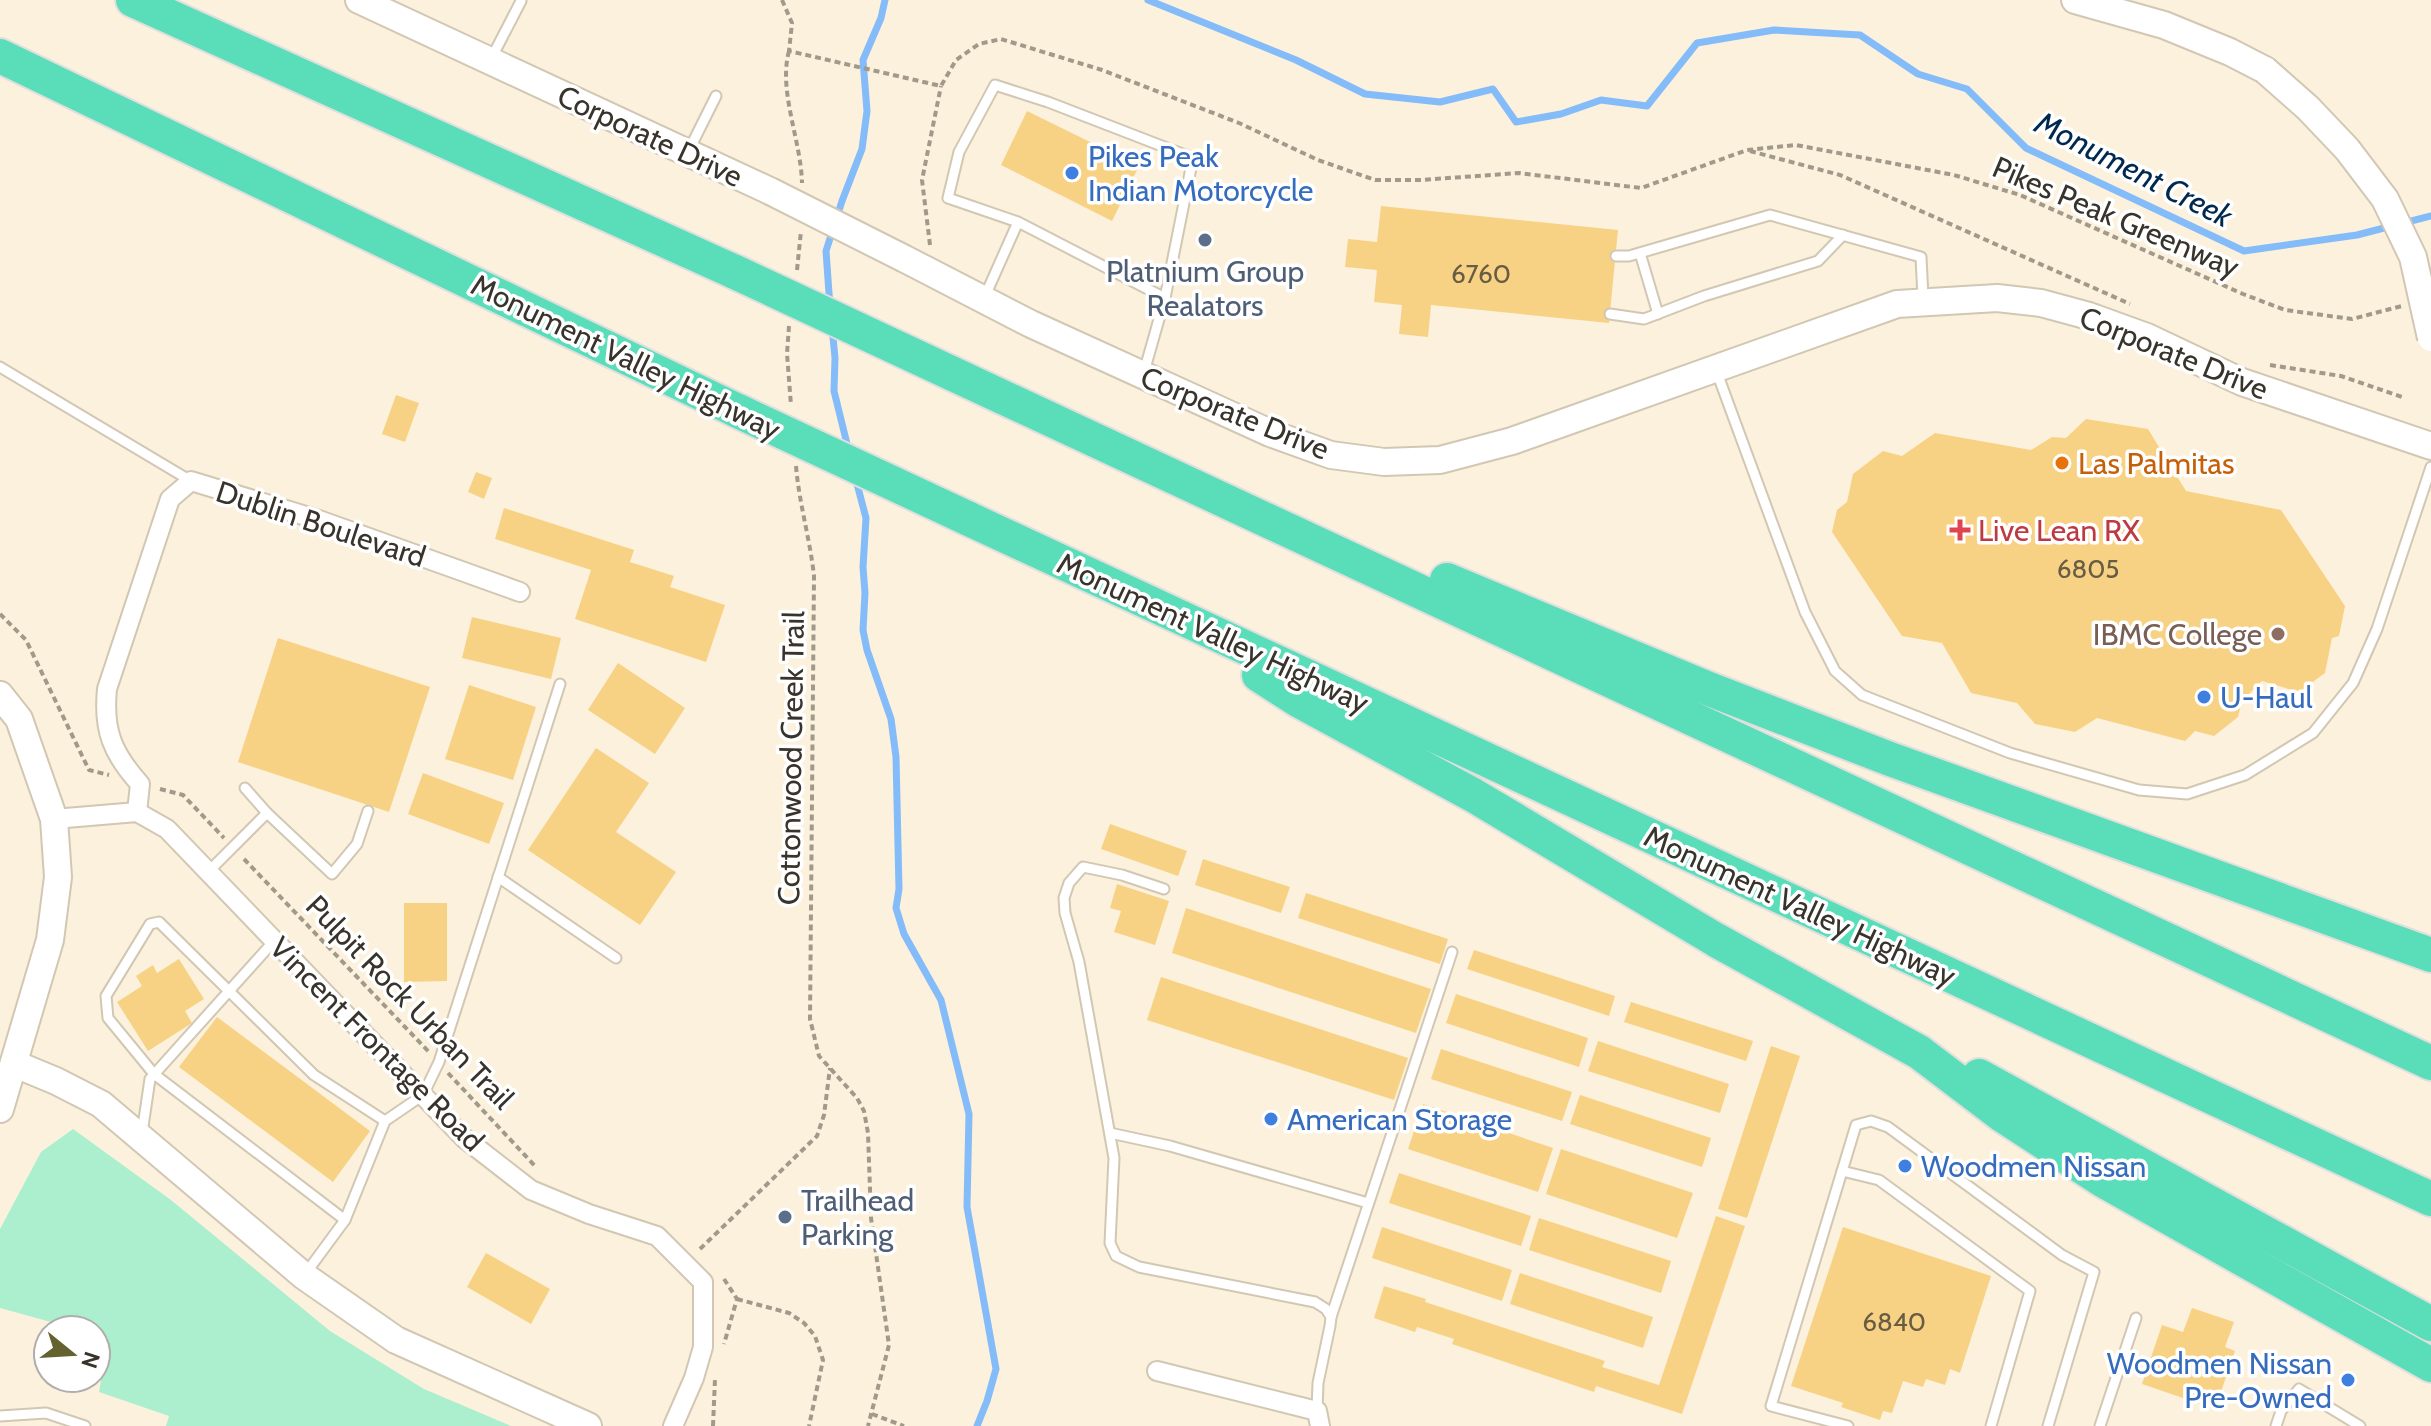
<svg xmlns="http://www.w3.org/2000/svg" width="2431" height="1426" font-family="Cabin,sans-serif">
<style>
.green{fill:#abefcf}
.lines{fill:none;stroke-linecap:round;stroke-linejoin:round}
.stream{stroke:#84bbf9;stroke-width:7}
.building{fill:#f8d284}
.lane-casing{stroke:#d1c7b3;stroke-width:13}
.street-casing{stroke:#d1c7b3;stroke-width:22}
.secondary-casing{stroke:#d1c7b3;stroke-width:30}
.highway-casing{stroke:#dfdfdd;stroke-width:38}
.path{stroke:#a19a8b;stroke-width:4;stroke-dasharray:6 4;stroke-linecap:butt}
.lane{stroke:#fff;stroke-width:9}
.street{stroke:#fff;stroke-width:18}
.secondary{stroke:#fff;stroke-width:26}
.highway{stroke:#59deb9;stroke-width:34}
.secondary-bridge-casing{stroke:#d1c7b3;stroke-width:30;stroke-linecap:butt}
.highway-bridge-casing{stroke:#dfdfdd;stroke-width:38;stroke-linecap:butt}
.secondary-bridge{stroke:#fff;stroke-width:26}
.highway-bridge{stroke:#59deb9;stroke-width:34}
.shop-dot{fill:#3f7fe0;stroke:#fff;stroke-width:3}
.service-dot{fill:#5c6f8a;stroke:#fff;stroke-width:3}
.food-dot{fill:#e8710a;stroke:#fff;stroke-width:3}
.health-dot{fill:#e0444e;stroke:#fff;stroke-width:3}
.education-dot{fill:#8d6e63;stroke:#fff;stroke-width:3}
.labels{text-anchor:middle;dominant-baseline:central;stroke-width:7;stroke-linejoin:round;paint-order:stroke}
.number-label{font-size:26px;fill:#685c42}
.street-label{font-size:30px;fill:#38342c;stroke:#fff}
.shop-label{font-size:30px;fill:#366cbe;stroke:#fff;text-anchor:start}
.service-label{font-size:30px;fill:#4e5e75;stroke:#fff}
.food-label{font-size:30px;fill:#c56008;stroke:#fff;text-anchor:start}
.health-label{font-size:30px;fill:#be3a42;stroke:#fff;text-anchor:start}
.education-label{font-size:30px;fill:#785e54;stroke:#fff;text-anchor:end}
.water-label{font-size:32px;font-style:italic;fill:#01294f;stroke:#fff}
</style>
<rect width="100%" height="100%" fill="#fcf1dd"/>
<path class="green" d="M73 1129 171 1200 330 1331 424 1389 511 1426H166L169 1416 99 1392 108 1338 96 1334V1330H80L0 1308V1229L41 1152Z"/>
<g class="lines">
<g class="stream">
<path d="M1148 0 1296 60 1365 94 1440 102 1493 89 1516 122 1561 114 1601 100 1647 106 1697 43 1774 30 1860 35 1918 74 1967 89 2026 148 2244 251 2357 235 2431 216"/>
<path d="M830 307 826 251 842 201 862 149 867 111 863 60 881 18 885 0"/>
<path d="M832 327 835 358 834 391 849 452"/>
<path d="M856 480 866 518 863 567 865 593 863 630 867 650 891 719 896 757 899 889 896 908 904 934 941 1000 969 1114 967 1207 996 1369 987 1401 977 1426"/>
</g>
</g>
<g class="building">
<path d="M1027 111 1139 166 1112 221 1001 165Z"/>
<path d="M1381 206 1618 230 1609 323 1431 305 1428 337 1399 334 1402 305 1374 302 1377 270 1345 267 1348 239 1377 242Z"/>
<path d="M396 395 419 403 405 442 382 434Z"/>
<path d="M2086 419 2148 429 2186 491 2281 510 2345 606 2339 636 2332 638 2325 673 2299 692 2262 681 2242 701 2238 717 2214 736 2195 731 2185 741 2097 718 2075 732 2035 724 2017 703 1971 693 1942 643 1902 636 1832 532 1837 510 1847 502 1853 474 1883 451 1902 456 1935 433 2031 450 2052 437 2066 438Z"/>
<path d="M476 472 492 478 484 499 468 492Z"/>
<path d="M504 508 634 550 630 562 674 576 670 587 725 605 706 662 575 619 591 570 495 539Z"/>
<path d="M472 617 561 638 551 679 462 658Z"/>
<path d="M278 638 430 687 389 812 238 762Z"/>
<path d="M618 663 685 708 655 754 588 710Z"/>
<path d="M469 685 536 707 513 780 445 759Z"/>
<path d="M596 748 649 783 616 832 676 872 640 925 528 850Z"/>
<path d="M423 773 504 803 489 844 408 814Z"/>
<path d="M1110 824 1187 851 1178 876 1101 849Z"/>
<path d="M1203 859 1290 887 1281 913 1195 885Z"/>
<path d="M1117 884 1169 901 1155 945 1114 932 1121 911 1110 908Z"/>
<path d="M1306 893 1448 939 1440 964 1298 918Z"/>
<path d="M404 903H447V981L404 982Z"/>
<path d="M1186 908 1431 989 1416 1033 1172 953Z"/>
<path d="M1474 950 1615 996 1609 1016 1467 969Z"/>
<path d="M179 959 204 999 185 1011 192 1023 148 1051 117 1002 142 986 136 976 153 965 157 973Z"/>
<path d="M1161 977 1408 1058 1394 1100 1147 1020Z"/>
<path d="M1456 994 1588 1038 1579 1067 1446 1023Z"/>
<path d="M1631 1002 1753 1041 1746 1061 1624 1022Z"/>
<path d="M217 1017 370 1131 333 1182 179 1067Z"/>
<path d="M1598 1041 1729 1084 1720 1113 1588 1071Z"/>
<path d="M1771 1046 1800 1056 1747 1218 1718 1209Z"/>
<path d="M1441 1049 1572 1092 1562 1121 1431 1079Z"/>
<path d="M1580 1095 1711 1138 1702 1167 1570 1124Z"/>
<path d="M1423 1104 1553 1148 1538 1192 1408 1149Z"/>
<path d="M1561 1149 1693 1193 1677 1238 1546 1194Z"/>
<path d="M1399 1173 1531 1216 1521 1246 1389 1203Z"/>
<path d="M1716 1216 1745 1226 1682 1414 1596 1386 1594 1392 1452 1344 1454 1339 1417 1327 1415 1332 1374 1318 1384 1286 1426 1299 1425 1302 1605 1361 1602 1367 1659 1385Z"/>
<path d="M1539 1218 1671 1261 1661 1293 1529 1250Z"/>
<path d="M1382 1227 1512 1270 1502 1301 1372 1258Z"/>
<path d="M1843 1227 1991 1276 1960 1373 1950 1369 1945 1385 1926 1379 1923 1387 1903 1381 1892 1413 1883 1411 1880 1420 1841 1407 1843 1403 1791 1386Z"/>
<path d="M486 1253 550 1289 531 1324 467 1287Z"/>
<path d="M1520 1273 1653 1317 1643 1348 1510 1304Z"/>
<path d="M2192 1308 2234 1322 2225 1347 2235 1351 2215 1409 2142 1384 2162 1325 2183 1332Z"/>
</g>
<g class="lines">
<defs>
<g id="lane">
<path d="M491 59 521 1"/>
<path d="M689 150 716 96"/>
<path d="M1640 253 1658 314"/>
<path d="M1616 256H1629L1770 215 1921 257 1923 298"/>
<path d="M985 296 1018 222 948 198 959 152 995 85 1048 102 1193 158 1165 298 1018 222"/>
<path d="M1610 314 1644 319 1704 296 1818 261 1843 235"/>
<path d="M0 367 191 481"/>
<path d="M1716 370 1805 612 1835 671 1862 695 2010 753 2139 790 2187 794 2245 775 2313 733 2353 683 2377 629 2431 467"/>
<path d="M1144 372 1165 298"/>
<path d="M245 788 267 813"/>
<path d="M208 872 267 813 332 874 357 844 368 811"/>
<path d="M498 877 616 958"/>
<path d="M1164 889 1122 875 1083 867 1069 883 1064 898 1065 913 1079 962 1114 1158 1110 1243 1116 1256 1139 1267 1315 1302 1326 1309 1331 1317 1330 1326 1318 1383 1317 1411"/>
<path d="M142 1133 150 1079 274 941"/>
<path d="M1110 1133 1170 1146 1368 1203"/>
<path d="M1842 1171 1879 1180 2030 1291 1991 1426"/>
<path d="M345 1220 154 1074 108 1018 106 996 150 924 159 922 314 1075 385 1121"/>
<path d="M306 1273 345 1220 385 1121 423 1095 439 1062 560 684"/>
<path d="M1331 1317 1452 952"/>
<path d="M0 1416 46 1413 85 1426"/>
<path d="M1848 1426 1771 1406 1856 1125 1871 1121 1888 1127 2062 1255 2094 1272 2048 1426"/>
<path d="M2100 1426 2136 1318"/>
<path d="M2276 1426 2281 1411 2299 1389 2360 1426"/>
</g>
<g id="street">
<path d="M137 812 140 784C112 753 103 730 107 689L170 499 191 481 319 520 520 592"/>
<path d="M54 819 137 812 167 829 464 1138 531 1190 589 1214 657 1236 703 1282V1347L694 1378 673 1426"/>
<path d="M1157 1371 1317 1411 1320 1426"/>
</g>
<g id="secondary">
<path d="M359 0 770 191"/>
<path d="M2075 0 2164 25 2230 52 2265 70"/>
<path d="M905 259 1031 324 1270 433 1331 455 1384 462 1440 460 1512 441 1897 304 1997 298 2041 303 2089 316 2147 337 2242 382 2431 446"/>
<path d="M0 695 19 719 54 819 58 877 50 940 0 1109"/>
<path d="M15 1064 56 1081 101 1104 304 1276 396 1340 588 1426"/>
</g>
<g id="highway">
<path d="M133 0 735 272"/>
<path d="M0 56 738 411"/>
<path d="M951 373 2431 1063"/>
<path d="M967 518 2431 1199"/>
<path d="M1447 580 1704 687 1890 759 2431 955"/>
<path d="M1259 675 1298 700 1473 795 1716 940 1919 1052 2002 1115 2104 1181 2431 1365"/>
<path d="M1979 1076 2431 1324"/>
</g>
</defs>
<use href="#lane" class="lane-casing"/>
<use href="#street" class="street-casing"/>
<use href="#secondary" class="secondary-casing"/>
<use href="#highway" class="highway-casing"/>
<g class="path">
<path d="M782 0 792 23 789 51 941 86 956 60 979 44 1001 39 1102 70 1239 123 1318 160 1375 180H1421L1519 173 1641 188 1747 150 1796 145 1954 175 2020 195 2243 294 2285 310 2352 319 2402 306"/>
<path d="M789 51C778 91 801 140 802 183"/>
<path d="M1750 151 1840 175 2130 304"/>
<path d="M930 245 922 180 941 86"/>
<path d="M797 270 801 231"/>
<path d="M789 326 787 354 791 405"/>
<path d="M2270 365 2341 376 2402 397"/>
<path d="M796 466C799 503 810 539 814 576L810 1019 819 1056 857 1098 864 1111 868 1133 871 1218 889 1345 868 1426"/>
<path d="M0 614 26 640 89 770 109 775"/>
<path d="M160 789 183 795 224 838"/>
<path d="M244 859 429 1052"/>
<path d="M448 1073 535 1166"/>
<path d="M700 1249 817 1136 824 1115 830 1068"/>
<path d="M724 1279 737 1299 724 1344"/>
<path d="M737 1299 789 1313 804 1323 815 1336 823 1360 809 1426"/>
<path d="M872 1414 904 1426"/>
<path d="M713 1426 715 1379"/>
</g>
<use href="#lane" class="lane"/>
<use href="#street" class="street"/>
<use href="#secondary" class="secondary"/>
<use href="#highway" class="highway"/>
<defs>
<g id="secondary-bridge">
<path d="M2265 70 2308 108 2347 149 2385 199 2413 257 2431 338"/>
<path d="M770 191 905 259"/>
</g>
<g id="highway-bridge">
<path d="M735 272 951 373"/>
<path d="M738 411 967 518"/>
</g>
</defs>
<use href="#secondary-bridge" class="secondary-bridge-casing"/>
<use href="#highway-bridge" class="highway-bridge-casing"/>
<use href="#secondary-bridge" class="secondary-bridge"/>
<use href="#highway-bridge" class="highway-bridge"/>
</g>
<g class="shop-dot">
<circle cx="1072" cy="173" r="8"/>
<circle cx="2204" cy="697" r="8"/>
<circle cx="1271" cy="1119" r="8"/>
<circle cx="1905" cy="1166" r="8"/>
<circle cx="2348" cy="1380" r="8"/>
</g>
<g class="service-dot">
<circle cx="1205" cy="240" r="8"/>
<circle cx="785" cy="1217" r="8"/>
</g>
<circle class="food-dot" cx="2062" cy="463" r="8"/>
<path class="health-dot" d="M1956 518h8v8h8v8h-8v8h-8v-8h-8v-8h8z"/>
<circle class="education-dot" cx="2278" cy="634" r="8"/>
<g class="labels">
<g class="number-label">
<text x="1481" y="274">6760</text>
<text x="2088" y="569">6805</text>
<text x="1894" y="1322">6840</text>
</g>
<g class="street-label">
<text transform="translate(650 136) rotate(25)">Corporate Drive</text>
<text transform="translate(2116 217) rotate(23)">Pikes Peak Greenway</text>
<text transform="translate(2174 353) rotate(22)">Corporate Drive</text>
<text transform="translate(626 357) rotate(26)">Monument Valley Highway</text>
<text transform="translate(1235 413) rotate(22)">Corporate Drive</text>
<text transform="translate(321 524) rotate(18)">Dublin Boulevard</text>
<text transform="translate(1213 633) rotate(25)">Monument Valley Highway</text>
<text transform="translate(791 758) rotate(-89)">Cottonwood Creek Trail</text>
<text transform="translate(1800 906) rotate(25)">Monument Valley Highway</text>
<text transform="translate(410 1002) rotate(46)">Pulpit Rock Urban Trail</text>
<text transform="translate(377 1044) rotate(45)">Vincent Frontage Road</text>
</g>
<g class="shop-label">
<text x="1088" y="156">Pikes Peak<tspan x="1088" dy="34">Indian Motorcycle</tspan></text>
<text x="2220" y="697">U-Haul</text>
<text x="1287" y="1119">American Storage</text>
<text x="1921" y="1166">Woodmen Nissan</text>
<text x="2332" y="1363" text-anchor="end">Woodmen Nissan<tspan x="2332" dy="34">Pre-Owned</tspan></text>
</g>
<g class="service-label">
<text x="1205" y="271">Platnium Group<tspan x="1205" dy="34">Realators</tspan></text>
<text x="801" y="1200" text-anchor="start">Trailhead<tspan x="801" dy="34">Parking</tspan></text>
</g>
<g class="food-label">
<text x="2078" y="463">Las Palmitas</text>
</g>
<g class="health-label">
<text x="1978" y="530">Live Lean RX</text>
</g>
<g class="education-label">
<text x="2262" y="634">IBMC College</text>
</g>
<g class="water-label">
<text transform="translate(2134 169) rotate(27)">Monument Creek</text>
</g>
</g>
<g transform="translate(72 1354) rotate(108)"><circle r="38" fill="#ffffff" stroke="#afaeab" stroke-width="2"/>
<path d="M0-6L14 30L0 20L-14 30Z" fill="#64622f"/>
<text y="-12" font-size="22" font-weight="bold" text-anchor="middle" fill="#38342c">N</text>
</g>
</svg>
